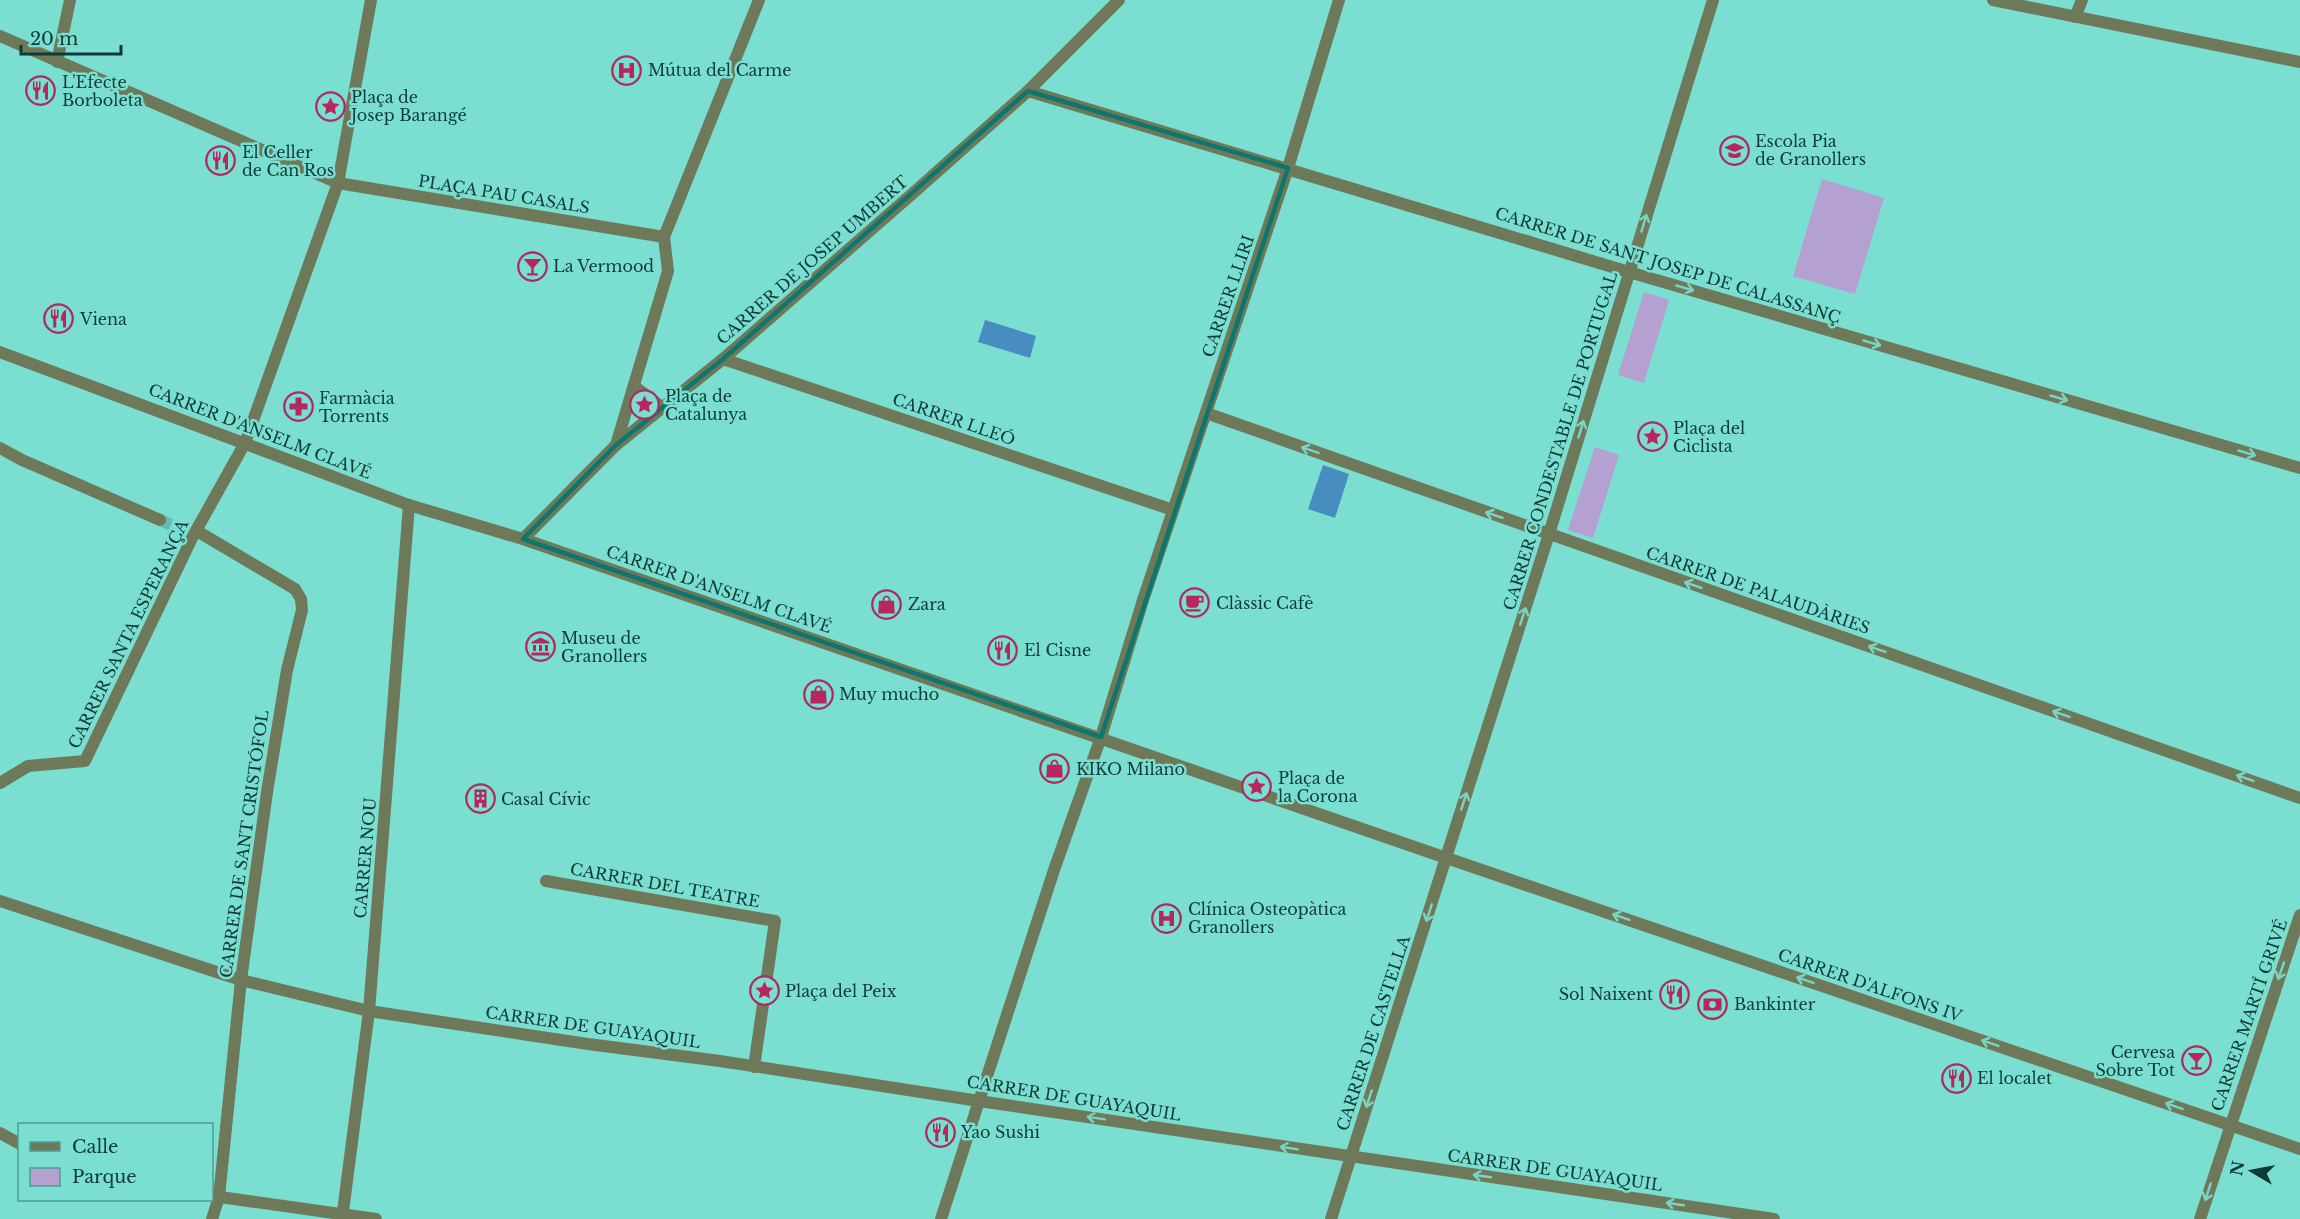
<svg xmlns="http://www.w3.org/2000/svg" width="2300" height="1219" font-family="'Libre Baskerville',serif">
<style>
.green{fill:#b5a0d2}
.water{fill:#488dc0}
.lines{fill:none;stroke-linecap:round;stroke-linejoin:round}
.pedestrian-tunnel{stroke:#65bdb1;stroke-width:12;stroke-dasharray:12 6;stroke-linecap:butt}
.pedestrian{stroke:#6e795a;stroke-width:12}
.minor{stroke:#6e795a;stroke-width:12}
.tertiary{stroke:#6e795a;stroke-width:12}
.oneway{stroke:#79d4c4}
.marked{fill:none;stroke:#0f766e;stroke-width:4.5;stroke-linejoin:round}
.labels{text-anchor:middle;dominant-baseline:central;stroke-width:5;stroke-linejoin:round;paint-order:stroke}
.poi-label{font-size:16px;fill:#0f3b36;stroke:#7aded0;text-anchor:start}
.street-label{font-size:16px;fill:#0f3b36;stroke:#7aded0}
</style>
<rect width="100%" height="100%" fill="#7aded0"/>
<g class="green">
<path d="M1822 179 1884 198 1855 294 1793 276Z"/>
<path d="M1644 292 1669 300 1644 383 1618 375Z"/>
<path d="M1595 447 1619 455 1593 538 1568 530Z"/>
</g>
<g class="water">
<path d="M985 320 1036 336 1030 358 978 342Z"/>
<path d="M1323 465 1349 474 1335 518 1308 509Z"/>
</g>
<g class="lines">
<path class="pedestrian-tunnel" d="M160 520 183 530"/>
<g class="pedestrian">
<path d="M0 36 338 183"/>
<path d="M57 62 70 0"/>
<path d="M1028 91 1629 272"/>
<path d="M0 352 409 505 523 539 1429 852"/>
<path d="M723 359 1173 510"/>
<path d="M634 386 663 408"/>
<path d="M616 445 668 271"/>
<path d="M0 448 22 460 160 520"/>
<path d="M197 531 295 589 301 599 302 610 287 670 267 792 241 980 219 1197 212 1219"/>
<path d="M523 539 616 445 723 359 912 194 1028 91 1119 0"/>
<path d="M0 783 28 766 85 761 193 536 245 443 338 183 371 0"/>
<path d="M546 881 775 921 754 1067"/>
<path d="M0 901 241 980 369 1011 588 1044 720 1061 979 1101 1054 870 1101 737 1143 600 1288 168 1339 0"/>
<path d="M0 1133 20 1144"/>
<path d="M213 1196 376 1219"/>
<path d="M342 1219 369 1011 409 505"/>
</g>
<g class="minor">
<path d="M2075 17 2082 0"/>
<path d="M338 183 664 237"/>
<path d="M668 271 664 237 759 0"/>
<path d="M1629 272 2300 468"/>
<path d="M1206 413 2300 798"/>
<path d="M941 1219 979 1101 1774 1219"/>
<path d="M1331 1219 1549 534 1713 0"/>
<path d="M2200 1219 2300 915"/>
</g>
<g class="tertiary">
<path d="M1993 0 2300 62"/>
<path d="M1429 852 2300 1149"/>
</g>
</g>
<defs><path id="oneway-shaft" d="M-6 0H5M1.5-3L5.5 0L1.5 3" fill="none" stroke-width="1.6" stroke-linecap="round" stroke-linejoin="round" transform="scale(1.5)"/></defs>
<g class="oneway">
<use href="#oneway-shaft" transform="translate(1644 223) rotate(-73)"/>
<use href="#oneway-shaft" transform="translate(1685 288) rotate(16)"/>
<use href="#oneway-shaft" transform="translate(1872 343) rotate(16)"/>
<use href="#oneway-shaft" transform="translate(2059 398) rotate(16)"/>
<use href="#oneway-shaft" transform="translate(1581 429) rotate(-73)"/>
<use href="#oneway-shaft" transform="translate(1310 450) rotate(-161)"/>
<use href="#oneway-shaft" transform="translate(2247 453) rotate(16)"/>
<use href="#oneway-shaft" transform="translate(1494 515) rotate(-161)"/>
<use href="#oneway-shaft" transform="translate(1693 585) rotate(-161)"/>
<use href="#oneway-shaft" transform="translate(1523 616) rotate(-72)"/>
<use href="#oneway-shaft" transform="translate(1877 649) rotate(-161)"/>
<use href="#oneway-shaft" transform="translate(2061 714) rotate(-161)"/>
<use href="#oneway-shaft" transform="translate(2245 778) rotate(-161)"/>
<use href="#oneway-shaft" transform="translate(1464 801) rotate(-72)"/>
<use href="#oneway-shaft" transform="translate(1429 913) rotate(108)"/>
<use href="#oneway-shaft" transform="translate(1621 917) rotate(-161)"/>
<use href="#oneway-shaft" transform="translate(2281 971) rotate(109)"/>
<use href="#oneway-shaft" transform="translate(1805 980) rotate(-161)"/>
<use href="#oneway-shaft" transform="translate(1990 1043) rotate(-161)"/>
<use href="#oneway-shaft" transform="translate(1369 1099) rotate(108)"/>
<use href="#oneway-shaft" transform="translate(2174 1106) rotate(-161)"/>
<use href="#oneway-shaft" transform="translate(1096 1118) rotate(-171)"/>
<use href="#oneway-shaft" transform="translate(1289 1148) rotate(-171)"/>
<use href="#oneway-shaft" transform="translate(1482 1176) rotate(-172)"/>
<use href="#oneway-shaft" transform="translate(2208 1192) rotate(108)"/>
<use href="#oneway-shaft" transform="translate(1675 1204) rotate(-172)"/>
</g>
<path class="marked" d="M1028 91 1288 168 1101 737 523 539 616 445 723 359Z"/>
<defs>
<symbol id="hospital-ring" viewBox="-11 -11 22 22"><circle r="9.5" fill="#7aded0" stroke="#b5275d" stroke-width="1.5"/><path d="M-5-5h3v3.5h4V-5h3V5h-3V1.5h-4V5h-3Z" fill="#b5275d"/></symbol>
<symbol id="restaurant-ring" viewBox="-11 -11 22 22"><circle r="9.5" fill="#7aded0" stroke="#b5275d" stroke-width="1.5"/><path d="M-5-6h1v4h1v-4h1v4h1v-4h1v5L-1.5 .5V6h-2V.5L-5-1ZM5-6V6H3V1.5H1.5Q1.5-4 5-6Z" fill="#b5275d"/></symbol>
<symbol id="sight-ring" viewBox="-11 -11 22 22"><circle r="9.5" fill="#7aded0" stroke="#b5275d" stroke-width="1.5"/><path d="M0-6L1.8-2.2L6-1.7L2.9 1.2L3.7 5.4L0 3.3L-3.7 5.4L-2.9 1.2L-6-1.7L-1.8-2.2Z" fill="#b5275d"/></symbol>
<symbol id="school-ring" viewBox="-11 -11 22 22"><circle r="9.5" fill="#7aded0" stroke="#b5275d" stroke-width="1.5"/><path d="M0-5L7-2L0 1L-7-2ZM-4 1L0 2.5L4 1V4Q0 6-4 4Z" fill="#b5275d"/></symbol>
<symbol id="bar-ring" viewBox="-11 -11 22 22"><circle r="9.5" fill="#7aded0" stroke="#b5275d" stroke-width="1.5"/><path d="M-6-5H6L.8 .8V4.5H3.5V6h-7V4.5H-.8V.8Z" fill="#b5275d"/></symbol>
<symbol id="pharmacy-ring" viewBox="-11 -11 22 22"><circle r="9.5" fill="#7aded0" stroke="#b5275d" stroke-width="1.5"/><path d="M-2-6h4v4h4v4h-4v4h-4v-4h-4v-4h4Z" fill="#b5275d"/></symbol>
<symbol id="cafe-ring" viewBox="-11 -11 22 22"><circle r="9.5" fill="#7aded0" stroke="#b5275d" stroke-width="1.5"/><path d="M-5.5-4.5H6V0H3Q3 3.5 0 3.5H-2.5Q-5.5 3.5-5.5 0ZM3-3.2v2h1.7v-2ZM-6 4.5H4V6H-6Z" fill="#b5275d"/></symbol>
<symbol id="shop-ring" viewBox="-11 -11 22 22"><circle r="9.5" fill="#7aded0" stroke="#b5275d" stroke-width="1.5"/><path d="M-5-2.5h2.3a2.7 3.5 0 0 1 5.4 0H5L5.5 6h-11ZM-1.5-2.5h3a1.5 2.3 0 0 0-3 0Z" fill="#b5275d"/></symbol>
<symbol id="museum-ring" viewBox="-11 -11 22 22"><circle r="9.5" fill="#7aded0" stroke="#b5275d" stroke-width="1.5"/><path d="M0-6L6-3V-2H-6V-3ZM-5-1h2V3h-2ZM-1-1h2V3h-2ZM3-1h2V3H3ZM-6 4H6V6H-6Z" fill="#b5275d"/></symbol>
<symbol id="building-ring" viewBox="-11 -11 22 22"><circle r="9.5" fill="#7aded0" stroke="#b5275d" stroke-width="1.5"/><path d="M-4-6H4V6H1V3H-1V6H-4ZM-2.5-4.3h1.7v1.8h-1.7ZM.8-4.3h1.7v1.8H.8ZM-2.5-1h1.7V.8h-1.7ZM.8-1h1.7V.8H.8Z" fill="#b5275d"/></symbol>
<symbol id="bank-ring" viewBox="-11 -11 22 22"><circle r="9.5" fill="#7aded0" stroke="#b5275d" stroke-width="1.5"/><path d="M-6-4H6V4H-6ZM0-2.3a2.3 2.3 0 1 0 0 4.6a2.3 2.3 0 1 0 0-4.6Z" fill="#b5275d"/></symbol>
</defs>
<g fill-rule="evenodd">
<use href="#hospital-ring" x="610" y="54" width="33" height="33"/>
<use href="#restaurant-ring" x="24" y="74" width="33" height="33"/>
<use href="#sight-ring" x="314" y="90" width="33" height="33"/>
<use href="#school-ring" x="1718" y="134" width="33" height="33"/>
<use href="#restaurant-ring" x="204" y="144" width="33" height="33"/>
<use href="#bar-ring" x="516" y="250" width="33" height="33"/>
<use href="#restaurant-ring" x="42" y="302" width="33" height="33"/>
<use href="#sight-ring" x="628" y="388" width="33" height="33"/>
<use href="#pharmacy-ring" x="282" y="390" width="33" height="33"/>
<use href="#sight-ring" x="1636" y="420" width="33" height="33"/>
<use href="#cafe-ring" x="1178" y="586" width="33" height="33"/>
<use href="#shop-ring" x="870" y="588" width="33" height="33"/>
<use href="#museum-ring" x="524" y="630" width="33" height="33"/>
<use href="#restaurant-ring" x="986" y="634" width="33" height="33"/>
<use href="#shop-ring" x="802" y="678" width="33" height="33"/>
<use href="#shop-ring" x="1038" y="752" width="33" height="33"/>
<use href="#sight-ring" x="1240" y="770" width="33" height="33"/>
<use href="#building-ring" x="464" y="782" width="33" height="33"/>
<use href="#hospital-ring" x="1150" y="902" width="33" height="33"/>
<use href="#sight-ring" x="748" y="974" width="33" height="33"/>
<use href="#restaurant-ring" x="1658" y="978" width="33" height="33"/>
<use href="#bank-ring" x="1696" y="988" width="33" height="33"/>
<use href="#bar-ring" x="2180" y="1044" width="33" height="33"/>
<use href="#restaurant-ring" x="1940" y="1062" width="33" height="33"/>
<use href="#restaurant-ring" x="924" y="1116" width="33" height="33"/>
</g>
<g class="labels">
<g class="poi-label">
<text x="648" y="70">Mútua del Carme</text>
<text x="62" y="82">L'Efecte<tspan x="62" dy="18">Borboleta</tspan></text>
<text x="351" y="97">Plaça de<tspan x="351" dy="18">Josep Barangé</tspan></text>
<text x="1755" y="141">Escola Pia<tspan x="1755" dy="18">de Granollers</tspan></text>
<text x="242" y="152">El Celler<tspan x="242" dy="18">de Can Ros</tspan></text>
<text x="553" y="266">La Vermood</text>
<text x="80" y="319">Viena</text>
<text x="665" y="396">Plaça de<tspan x="665" dy="18">Catalunya</tspan></text>
<text x="319" y="398">Farmàcia<tspan x="319" dy="18">Torrents</tspan></text>
<text x="1673" y="428">Plaça del<tspan x="1673" dy="18">Ciclista</tspan></text>
<text x="1216" y="603">Clàssic Cafè</text>
<text x="908" y="604">Zara</text>
<text x="561" y="638">Museu de<tspan x="561" dy="18">Granollers</tspan></text>
<text x="1024" y="650">El Cisne</text>
<text x="839" y="694">Muy mucho</text>
<text x="1076" y="769">KIKO Milano</text>
<text x="1278" y="778">Plaça de<tspan x="1278" dy="18">la Corona</tspan></text>
<text x="501" y="799">Casal Cívic</text>
<text x="1188" y="909">Clínica Osteopàtica<tspan x="1188" dy="18">Granollers</tspan></text>
<text x="785" y="991">Plaça del Peix</text>
<text x="1653" y="994" text-anchor="end">Sol Naixent</text>
<text x="1734" y="1004">Bankinter</text>
<text x="2175" y="1052" text-anchor="end">Cervesa<tspan x="2175" dy="18">Sobre Tot</tspan></text>
<text x="1977" y="1078">El localet</text>
<text x="961" y="1132">Yao Sushi</text>
</g>
<g class="street-label">
<text transform="translate(504 194) rotate(9)">PLAÇA PAU CASALS</text>
<text transform="translate(812 260) rotate(-41)">CARRER DE JOSEP UMBERT</text>
<text transform="translate(1668 265) rotate(17)">CARRER DE SANT JOSEP DE CALASSANÇ</text>
<text transform="translate(1228 296) rotate(-71)">CARRER LLIRI</text>
<text transform="translate(954 419) rotate(19)">CARRER LLEÓ</text>
<text transform="translate(260 431) rotate(21)">CARRER D'ANSELM CLAVÉ</text>
<text transform="translate(1560 441) rotate(-73)">CARRER CONDESTABLE DE PORTUGAL</text>
<text transform="translate(719 589) rotate(19)">CARRER D'ANSELM CLAVÉ</text>
<text transform="translate(1758 590) rotate(19)">CARRER DE PALAUDÀRIES</text>
<text transform="translate(128 634) rotate(-64)">CARRER SANTA ESPERANÇA</text>
<text transform="translate(244 844) rotate(-82)">CARRER DE SANT CRISTÓFOL</text>
<text transform="translate(365 858) rotate(-85)">CARRER NOU</text>
<text transform="translate(665 885) rotate(10)">CARRER DEL TEATRE</text>
<text transform="translate(1870 985) rotate(19)">CARRER D'ALFONS IV</text>
<text transform="translate(2249 1015) rotate(-71)">CARRER MARTÍ GRIVÉ</text>
<text transform="translate(593 1027) rotate(8)">CARRER DE GUAYAQUIL</text>
<text transform="translate(1373 1033) rotate(-72)">CARRER DE CASTELLA</text>
<text transform="translate(1074 1098) rotate(9)">CARRER DE GUAYAQUIL</text>
<text transform="translate(1555 1170) rotate(8)">CARRER DE GUAYAQUIL</text>
</g>
</g>
<rect x="18" y="1123" width="195" height="78" fill="#7aded0" stroke="#4f9d92" stroke-width="1.5"/>
<rect x="30" y="1142" width="30" height="9" fill="#6e795a" stroke="#4f9d92" stroke-width="1.5"/>
<text x="72" y="1153" font-size="18" fill="#0f3b36">Calle</text>
<rect x="30" y="1168" width="30" height="18" fill="#b5a0d2" stroke="#4f9d92" stroke-width="1.5"/>
<text x="72" y="1183" font-size="18" fill="#0f3b36">Parque</text>
<g transform="translate(2252 1171) rotate(280)" stroke="#7aded0" stroke-width="4.5" paint-order="stroke">
<path d="M0-4.5L10 22L0 15L-10 22Z" fill="#0f3b36"/>
<text y="-9" font-size="16" font-weight="bold" text-anchor="middle" fill="#0f3b36">N</text>
</g>
<path d="M21 45v9h100v-9" fill="none" stroke="#0f3b36" stroke-width="3"/>
<text x="30" y="45" font-size="18" fill="#0f3b36" stroke="#7aded0" stroke-width="4.5" paint-order="stroke">20 m</text>
</svg>
